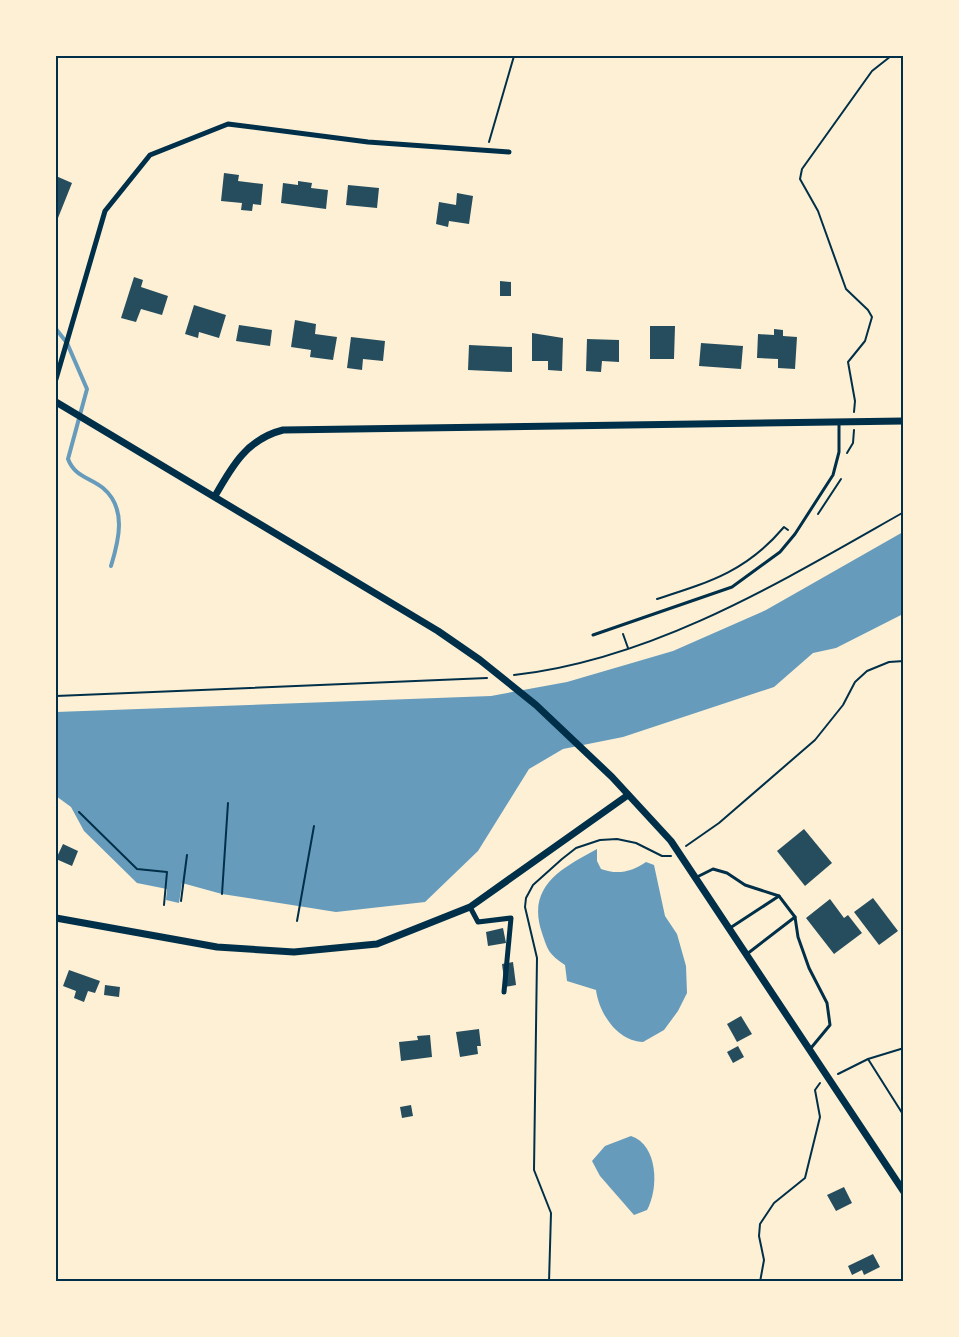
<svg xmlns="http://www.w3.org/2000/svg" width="959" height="1337" font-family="'Varela Round',sans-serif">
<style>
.water{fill:#669bbc}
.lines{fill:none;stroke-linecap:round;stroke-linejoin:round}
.stream{stroke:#669bbc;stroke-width:4}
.building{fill:#264d5e}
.path{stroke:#003049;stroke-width:2}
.service{stroke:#003049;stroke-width:3}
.minor{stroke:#003049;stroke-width:5}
.tertiary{stroke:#003049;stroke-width:7}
.neatline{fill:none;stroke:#003049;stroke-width:2}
</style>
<rect width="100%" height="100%" fill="#fdf0d5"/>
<g class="water">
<path d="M903 532V614L836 648 813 653 774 687 623 737 563 749 529 769 478 851 425 902 336 912 222 894 182 883 179 903 166 900 167 889 137 883 84 831 71 807 56 796V712L491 696 567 682 673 651 766 610Z"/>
<path d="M597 849V861L601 869C617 875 632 872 646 862L654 865 665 916 677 934 686 966 687 993 678 1011 664 1030 643 1042C617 1041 599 1013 596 990L567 981 565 965C549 954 548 951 542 933 526 886 562 868 597 849Z"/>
<path d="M631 1136C658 1145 659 1188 647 1210L634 1215 600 1176 592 1161 605 1146Z"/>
</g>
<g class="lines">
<path class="stream" d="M56 329 67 343 87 389 68 459C75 477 89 477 103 488 127 508 119 540 111 566"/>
</g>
<g class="building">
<path d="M224 173 239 175 238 181 263 184 261 205 253 204 252 211 241 210 242 203 221 201Z"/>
<path d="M56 176 72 183 56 223Z"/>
<path d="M298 181 312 183 311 188 328 190 326 209 281 203 283 183 298 185Z"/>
<path d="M348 185 379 188 377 208 346 205Z"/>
<path d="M457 193 473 196 469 224 449 221 448 227 436 224 439 202 456 205Z"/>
<path d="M134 277 143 280 141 287 168 296 162 315 141 309 136 322 121 318Z"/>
<path d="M500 281 511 282V296H500Z"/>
<path d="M194 305 226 315 219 338 199 332 198 338 185 334Z"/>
<path d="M295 320 316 324 315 334 337 337 333 360 310 357 311 350 291 347Z"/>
<path d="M239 325 272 330 270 346 236 341Z"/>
<path d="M650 326H675L674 359H650Z"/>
<path d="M774 329 783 330V336L797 337 795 369 778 368V359L757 358 758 334 774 335Z"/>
<path d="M532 333 563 338 562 371 548 370V361H532Z"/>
<path d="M351 337 385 341 383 361 363 359 362 370 347 368Z"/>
<path d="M587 339 619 340V362L602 361 601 372 586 371Z"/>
<path d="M701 343 743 346 741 369 699 366Z"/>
<path d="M469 345 512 347V372L468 370Z"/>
<path d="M804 829 832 863 805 886 777 851Z"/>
<path d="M63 844 78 851 72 866 56 859Z"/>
<path d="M873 898 898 931 879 945 854 912Z"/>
<path d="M830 899 844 918 848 915 862 933 834 954 806 918Z"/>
<path d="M503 928 506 943 488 946 486 932Z"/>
<path d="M513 962 516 985 505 987 502 964Z"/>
<path d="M69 970 100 981 95 993 88 991 84 1002 74 998 76 991 63 986Z"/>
<path d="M105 985 120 987 119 997 104 995Z"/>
<path d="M741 1016 752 1034 737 1042 727 1024Z"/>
<path d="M479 1029 481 1046H477L478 1054 460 1057 456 1032Z"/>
<path d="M430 1035 432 1057 401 1061 399 1042 418 1040 417 1036Z"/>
<path d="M738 1046 744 1057 733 1063 727 1052Z"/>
<path d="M411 1105 413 1116 402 1118 400 1107Z"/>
<path d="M844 1187 852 1203 836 1211 827 1195Z"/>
<path d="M873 1254 880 1267 864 1275 862 1270 852 1275 848 1266Z"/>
</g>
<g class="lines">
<g class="path">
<path d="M489 142 514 56"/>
<path d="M854 412 855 401 848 362 865 341 872 317 868 310 846 289 818 211 800 179 802 169 872 71 891 56"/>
<path d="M847 453 853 443 854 430"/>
<path d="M818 514 841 479"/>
<path d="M657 599C710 582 747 571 784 527L788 530"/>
<path d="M623 634 628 648"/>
<path d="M514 675C655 659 782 581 904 512"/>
<path d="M56 696 487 678"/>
<path d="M79 812 137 869 167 872 164 905"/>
<path d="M686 846 719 823 815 740 843 705 855 682 867 671 889 662 904 661"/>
<path d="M222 894 228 803"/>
<path d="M181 901 187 855"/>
<path d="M297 921 314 826"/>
<path d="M868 1059 904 1116"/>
<path d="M838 1074 868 1059 904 1048"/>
<path d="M549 1282 551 1213 534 1170 537 958 525 907 526 898 533 885 562 859 576 848 600 840 617 839 636 843 662 856H671"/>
<path d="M760 1282 764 1260 759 1236 760 1224 774 1203 805 1178 820 1117 815 1090 820 1083"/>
</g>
<g class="service">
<path d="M593 635 732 587 780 552 795 534 833 475 839 452V423"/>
<path d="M697 877 713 869 727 873 745 885 779 896 795 917 798 937 809 968 827 1003 830 1025 811 1048"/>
<path d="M730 928 779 896"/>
<path d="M747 954 795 917"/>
</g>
<g class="minor">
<path d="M56 379 105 211 150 155 228 124 368 142 509 152"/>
<path d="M470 907 478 922 511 918 504 992"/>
</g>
<g class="tertiary">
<path d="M56 402 438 631 480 660 536 705 612 777 671 841 904 1192"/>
<path d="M215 496C232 466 247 439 283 430L904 421"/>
<path d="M56 918 217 947 294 952 377 944 470 907 628 795"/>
</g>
</g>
<rect width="959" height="1337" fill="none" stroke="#fdf0d5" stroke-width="114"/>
<rect x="57" y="57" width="845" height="1223" class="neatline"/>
</svg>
